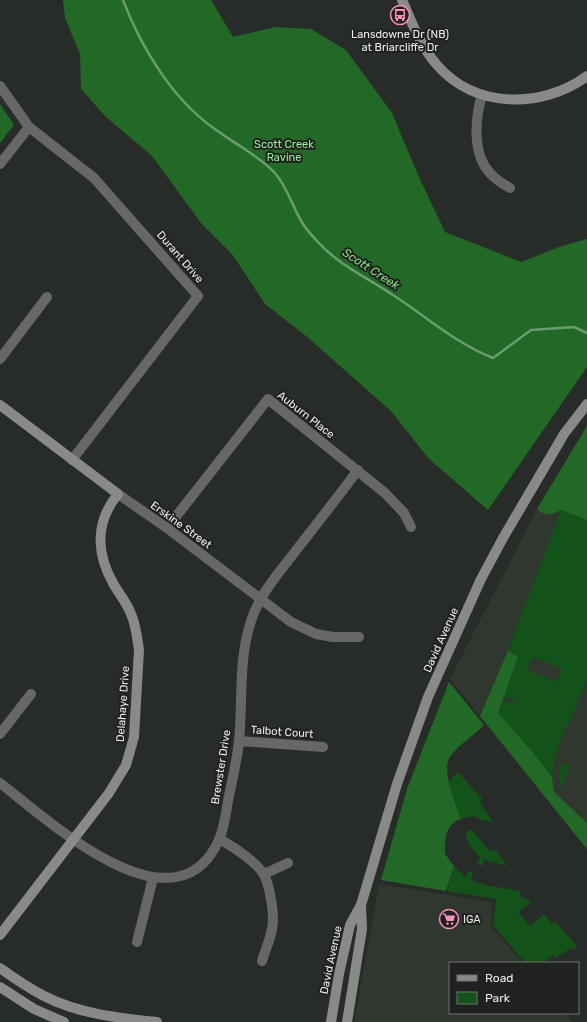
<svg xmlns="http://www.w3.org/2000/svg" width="587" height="1022" font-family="Rubik,sans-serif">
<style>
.built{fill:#2f372f}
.green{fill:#135218;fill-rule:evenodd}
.forest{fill:#226927}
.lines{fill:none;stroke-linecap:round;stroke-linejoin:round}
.stream{stroke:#6b9c6d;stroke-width:2.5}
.street{stroke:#666866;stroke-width:10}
.secondary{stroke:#878a87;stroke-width:10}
.labels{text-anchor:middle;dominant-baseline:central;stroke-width:4;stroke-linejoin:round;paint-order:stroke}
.poi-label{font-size:11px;fill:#ebedeb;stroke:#1f221e}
.park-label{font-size:11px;fill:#94f094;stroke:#1f221e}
.street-label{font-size:11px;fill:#ebedeb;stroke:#1f221e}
.water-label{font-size:12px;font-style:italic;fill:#80dc81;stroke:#1f221e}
</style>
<rect width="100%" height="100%" fill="#282c28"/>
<g class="built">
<path d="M587 426V849L450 679 540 503Z"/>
<path d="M379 884 493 902 491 926 523 963H450V1013H565L573 1022H354Z"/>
</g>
<g class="green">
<path d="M561 510 587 520V680L568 726H566L555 757 552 777 536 756 498 713 503 701 513 704 515 701 504 697 518 657 508 651ZM532 657 562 669 556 682 527 670Z"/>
<path d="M564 763 570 765 561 790 559 770Z"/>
<path d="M458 772 482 799 480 803 493 822 482 820 474 816 461 819 453 797 449 781Z"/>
<path d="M471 829 490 851 496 850 507 866 484 860 482 866 477 864 480 858 470 846 465 834Z"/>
<path d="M454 866 465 877 470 870 473 873 471 880 486 885 520 891 522 898 532 902 518 912 530 926 544 914 552 924 555 921 577 946 573 950 571 948 556 958 553 955 544 963H525L493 925 496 899 447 891Z"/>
</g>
<g class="forest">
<path d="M63 0H211L233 37 275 27 311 29 346 50 392 113 418 175 445 232 521 262 559 247 587 239V367L488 510 428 458 391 411 306 336 265 304 232 254 201 223 152 156 105 116 81 89 80 54 65 18Z"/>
<path d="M0 104 14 125 0 143Z"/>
<path d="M587 426V520L561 510C550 515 547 517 537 509Z"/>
<path d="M508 651 518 657 498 713 536 756 552 777 554 792 587 823V849L480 716Z"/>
<path d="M449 682 484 725C474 736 459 744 450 757 441 769 456 805 461 819 445 824 445 840 445 854L454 866 446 891 381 880 407 789Z"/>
</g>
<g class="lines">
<path class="stream" d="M123 0C141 47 171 97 212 127 233 143 255 153 274 172 288 187 292 207 303 224 307 230 312 236 317 241 337 264 368 278 393 295 427 317 455 343 493 358L531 330 574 327 587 333"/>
<g class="street">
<path d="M0 86 29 127 94 178 198 296 72 460"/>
<path d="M482 95C475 118 472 154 490 173 495 179 503 184 510 188"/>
<path d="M0 164 29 127"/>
<path d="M0 359 47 297"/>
<path d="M118 494 167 528 291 622 316 634 333 637H359"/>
<path d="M167 528 268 399 385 493 404 513 411 527"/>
<path d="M0 734 31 694"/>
<path d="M239 741 323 747"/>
<path d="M0 783C47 819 174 938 219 840 224 828 226 814 228 801 232 781 237 761 239 741 243 701 238 660 251 621 259 595 278 574 294 553 316 525 337 498 358 470"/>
<path d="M219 839C231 845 258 863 264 875 270 886 275 917 272 929 270 940 265 951 262 961"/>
<path d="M264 874 288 863"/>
<path d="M137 942 153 878"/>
</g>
<g class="secondary">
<path d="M402 0C412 22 420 46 437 65 475 109 542 109 587 76"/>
<path d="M0 405 118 494C95 522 96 554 114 585 120 595 127 603 131 614 136 625 137 637 139 650L134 737 126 765 109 793 0 935"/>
<path d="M0 968C14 978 29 988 44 996 79 1014 119 1018 157 1022"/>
<path d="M0 987 34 1009 64 1022"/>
<path d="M331 1022 339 974 350 925 361 905 397 784 428 697 481 579 503 538 564 434 587 404"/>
<path d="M347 1022 362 929 361 905"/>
</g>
</g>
<defs>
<symbol id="bus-ring" viewBox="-11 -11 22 22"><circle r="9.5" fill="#1f221e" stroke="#fe8ebd" stroke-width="1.5"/><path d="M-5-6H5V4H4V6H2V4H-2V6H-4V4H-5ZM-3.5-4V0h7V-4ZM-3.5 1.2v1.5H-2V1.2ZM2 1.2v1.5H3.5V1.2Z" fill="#fe8ebd"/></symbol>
<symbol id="supermarket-ring" viewBox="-11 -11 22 22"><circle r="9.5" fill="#1f221e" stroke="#fe8ebd" stroke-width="1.5"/><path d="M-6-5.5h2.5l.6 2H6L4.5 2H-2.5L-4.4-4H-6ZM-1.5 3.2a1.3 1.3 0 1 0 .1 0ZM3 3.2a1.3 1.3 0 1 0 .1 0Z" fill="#fe8ebd"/></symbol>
</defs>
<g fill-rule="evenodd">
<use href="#bus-ring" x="389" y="4" width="22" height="22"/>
<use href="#supermarket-ring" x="438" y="908" width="22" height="22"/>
</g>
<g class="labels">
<g class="poi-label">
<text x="400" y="34">Lansdowne Dr (NB)<tspan x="400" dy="13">at Briarcliffe Dr</tspan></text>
<text x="463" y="919" text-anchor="start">IGA</text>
</g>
<g class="park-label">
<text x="284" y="144">Scott Creek<tspan x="284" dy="13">Ravine</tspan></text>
</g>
<g class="street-label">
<text transform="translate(180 257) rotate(49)">Durant Drive</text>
<text transform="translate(306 415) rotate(38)">Auburn Place</text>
<text transform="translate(181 525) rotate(36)">Erskine Street</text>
<text transform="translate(441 640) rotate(-66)">David Avenue</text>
<text transform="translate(123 704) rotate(-86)">Delahaye Drive</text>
<text transform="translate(282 732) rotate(4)">Talbot Court</text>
<text transform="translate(221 767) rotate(-81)">Brewster Drive</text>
<text transform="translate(331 960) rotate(-78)">David Avenue</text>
</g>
<g class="water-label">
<text transform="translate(371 269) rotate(33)">Scott Creek</text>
</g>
</g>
<rect x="449" y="962" width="130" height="52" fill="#1f221e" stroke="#717370"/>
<rect x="457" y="975" width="20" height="6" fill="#878a87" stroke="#717370"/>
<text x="485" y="982" font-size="12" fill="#ebedeb">Road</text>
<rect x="457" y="992" width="20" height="12" fill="#135218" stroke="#717370"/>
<text x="485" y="1002" font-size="12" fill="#ebedeb">Park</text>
</svg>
